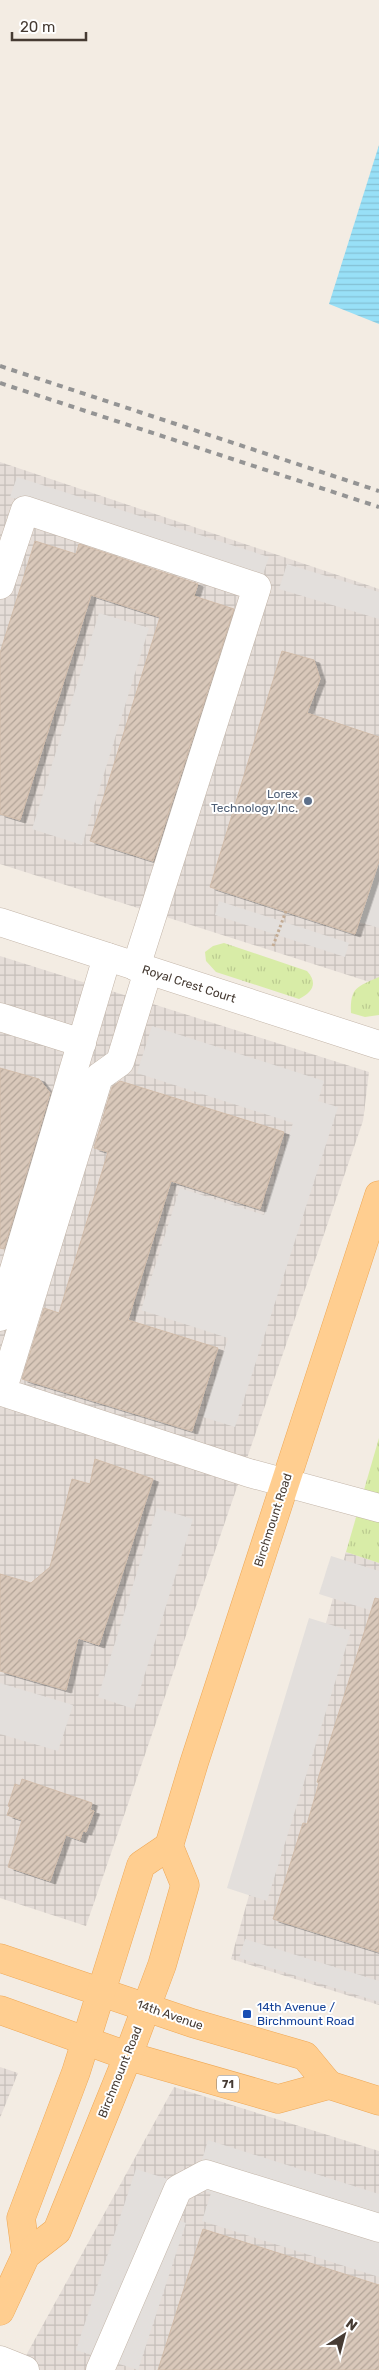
<svg xmlns="http://www.w3.org/2000/svg" width="379" height="2370" font-family="Rubik,sans-serif">
<style>
.industrial{fill:url(#industrial-grid)}
.grass{fill:url(#grass-tufts)}
.parking{fill:#e3dfdc}
.water{fill:url(#water-rules)}
.building{fill:url(#building-hatch);stroke:#d1bcaa;filter:url(#shadow)}
.lines{fill:none;stroke-linecap:round;stroke-linejoin:round}
.minor-casing{stroke:#c3b5a8;stroke-width:29}
.major-casing{stroke:#efa855;stroke-width:29}
.path{stroke:#c3ab94;stroke-width:3;stroke-dasharray:2.5 2.5;stroke-linecap:butt}
.minor{stroke:#fff;stroke-width:28}
.major{stroke:#ffce90;stroke-width:28}
.rail{stroke:#949494;stroke-width:4;stroke-dasharray:6 6;stroke-linecap:butt}
.service-dot{fill:#5c6f8a;stroke:#fff;stroke-width:2}
.transit-dot{fill:#1a4fb4;stroke:#fff;stroke-width:2}
.labels{text-anchor:middle;dominant-baseline:central;stroke-width:4;stroke-linejoin:round;paint-order:stroke}
.shield{fill:#fff;stroke:#7e7670;stroke-width:1}
.shield-label{font-size:11px;font-weight:bold;fill:#463b33}
.service-label{font-size:12px;fill:#4e5e75;stroke:#fff;text-anchor:end}
.street-label{font-size:12px;fill:#463b33;stroke:#fff}
.transit-label{font-size:12px;fill:#164399;stroke:#fff;text-anchor:start}
</style>
<defs>
<pattern id="industrial-grid" width="8" height="8" patternUnits="userSpaceOnUse" patternTransform="scale(1.25)"><rect width="8" height="8" fill="#e5ddd8"/><path d="M0 4h8M4 0v8" fill="none" stroke="#c6bfba"/></pattern>
<pattern id="grass-tufts" width="24" height="20" patternUnits="userSpaceOnUse" patternTransform="scale(1.25)"><rect width="24" height="20" fill="#d8eca7"/><path d="M3 7l-1-3M5 7V3M7 7l1-3M15 17l-1-3M17 17v-4M19 17l1-3" fill="none" stroke="#bbcb90"/></pattern>
<pattern id="water-rules" width="6" height="5" patternUnits="userSpaceOnUse" patternTransform="scale(1.25)"><rect width="6" height="5" fill="#98e0f7"/><path d="M0 2.5h6" fill="none" stroke="#84c1d4"/></pattern>
<pattern id="building-hatch" width="6" height="6" patternUnits="userSpaceOnUse" patternTransform="scale(1.25)"><rect width="6" height="6" fill="#d9c8ba"/><path d="M-1 1l2-2M0 6l6-6M5 7l2-2" fill="none" stroke="#b2a498"/></pattern>
<filter id="shadow"><feDropShadow dx="5.5" dy="3" stdDeviation="0" flood-color="#0004"/></filter>
</defs>
<rect width="100%" height="100%" fill="#f3ece3"/>
<g class="industrial">
<path d="M0 462 379 589V985L0 864Z"/>
<path d="M0 956 369 1072 363 1121 86 1926 0 1898Z"/>
<path d="M346 1552 379 1563V2005L231 1959Z"/>
<path d="M0 2067 18 2073 0 2118Z"/>
<path d="M174 2087 379 2151V2370H18Z"/>
</g>
<g class="grass">
<path d="M224 943 307 971C318 983 313 992 299 999L216 972 206 961 205 952 213 946Z"/>
<path d="M379 977V1015L365 1017 351 1013C350 987 357 987 379 977Z"/>
<path d="M379 1438V1563L346 1552Z"/>
</g>
<g class="parking">
<path d="M17 477 269 557 262 577 10 497Z"/>
<path d="M287 564 379 592V619L279 589Z"/>
<path d="M99 613 149 628 82 845 32 829Z"/>
<path d="M379 861V928L359 922Z"/>
<path d="M219 901 349 943 345 957 215 915Z"/>
<path d="M152 1026 324 1081 318 1101 338 1107 235 1427 203 1417 228 1338 141 1310 180 1188 264 1215 293 1123 137 1073Z"/>
<path d="M157 1508 193 1519 134 1709 98 1697Z"/>
<path d="M331 1556 379 1571V1613L319 1594Z"/>
<path d="M309 1618 351 1631 267 1901 227 1888Z"/>
<path d="M0 1683 73 1705 58 1751 0 1734Z"/>
<path d="M245 1939 379 1981V2002L239 1958Z"/>
<path d="M208 2140 379 2194V2277L202 2221 211 2193 194 2187Z"/>
<path d="M136 2169 177 2182 166 2216 186 2223 138 2370 76 2350Z"/>
</g>
<path class="water" d="M379 145V324L329 304Z"/>
<g class="building">
<path d="M35 541 76 554 79 544 198 584 194 596 234 609 153 861 90 841 160 617 91 595 20 820 0 814V653Z"/>
<path d="M282 651 314 660 320 679 307 713 379 737V861L355 934 210 887Z"/>
<path d="M0 1068 39 1079 50 1093 4 1249 0 1248Z"/>
<path d="M120 1081 284 1132 260 1209 171 1181 128 1320 218 1348 192 1431 22 1379 44 1308 59 1313 108 1152 94 1148 112 1087Z"/>
<path d="M95 1459 153 1479 99 1645 78 1638 66 1690 0 1671V1574L31 1583 50 1567 72 1479 90 1484Z"/>
<path d="M375 1598 379 1599V1952L273 1919 303 1823 307 1824 319 1783 317 1782Z"/>
<path d="M22 1779 92 1803 90 1810 94 1811 86 1832 83 1831 80 1840 66 1835 50 1881 8 1867 22 1820 7 1815 10 1807 8 1806 15 1784 20 1786Z"/>
<path d="M203 2229 379 2285V2370H158Z"/>
</g>
<g class="lines">
<defs>
<g id="minor">
<path d="M0 585 25 510 257 587 136 967"/>
<path d="M0 922 379 1045"/>
<path d="M148 971 120 1062 99 1077 2 1392 249 1473 379 1508"/>
<path d="M0 1017 82 1043"/>
<path d="M0 1317 107 957"/>
<path d="M0 2360 25 2370"/>
<path d="M100 2370 178 2189 206 2174 379 2228"/>
</g>
<g id="major">
<path d="M0 1958 192 2023 305 2056 329 2085"/>
<path d="M0 2010 128 2056 278 2099 329 2085 379 2101"/>
<path d="M26 2255 21 2218 76 2072 141 1865 169 1846"/>
<path d="M0 2311 26 2255 57 2231 128 2056 162 1965 185 1885 169 1846 194 1763 379 1195"/>
</g>
</defs>
<use href="#minor" class="minor-casing"/>
<use href="#major" class="major-casing"/>
<path class="path" d="M273 946 286 911"/>
<use href="#minor" class="minor"/>
<use href="#major" class="major"/>
<g class="rail">
<path d="M0 366 379 491"/>
<path d="M0 383 379 507"/>
</g>
</g>
<circle class="service-dot" cx="308" cy="801" r="5"/>
<rect class="transit-dot" x="242" y="2009" width="10" height="10" rx="2.5"/>
<g class="labels">
<rect class="shield" x="217" y="2075.5" width="22" height="17" rx="4"/>
<g class="shield-label">
<text x="228" y="2084">71</text>
</g>
<g class="service-label">
<text x="298" y="794">Lorex<tspan x="298" dy="14">Technology Inc.</tspan></text>
</g>
<g class="street-label">
<text transform="translate(189 984) rotate(18)">Royal Crest Court</text>
<text transform="translate(273 1520) rotate(-72)">Birchmount Road</text>
<text transform="translate(170 2015) rotate(19)">14th Avenue</text>
<text transform="translate(120 2072) rotate(-68)">Birchmount Road</text>
</g>
<g class="transit-label">
<text x="257" y="2007">14th Avenue /<tspan x="257" dy="14">Birchmount Road</tspan></text>
</g>
</g>
<g transform="translate(344 2335) rotate(36)" stroke="#ffffff" stroke-width="4" paint-order="stroke">
<path d="M0-4L9 19L0 12L-9 19Z" fill="#463b33"/>
<text y="-8" font-size="14" font-weight="bold" text-anchor="middle" fill="#463b33">N</text>
</g>
<path d="M12 32v8h74v-8" fill="none" stroke="#463b33" stroke-width="2.5"/>
<text x="20" y="32" font-size="15" fill="#463b33" stroke="#ffffff" stroke-width="4" paint-order="stroke">20 m</text>
</svg>
